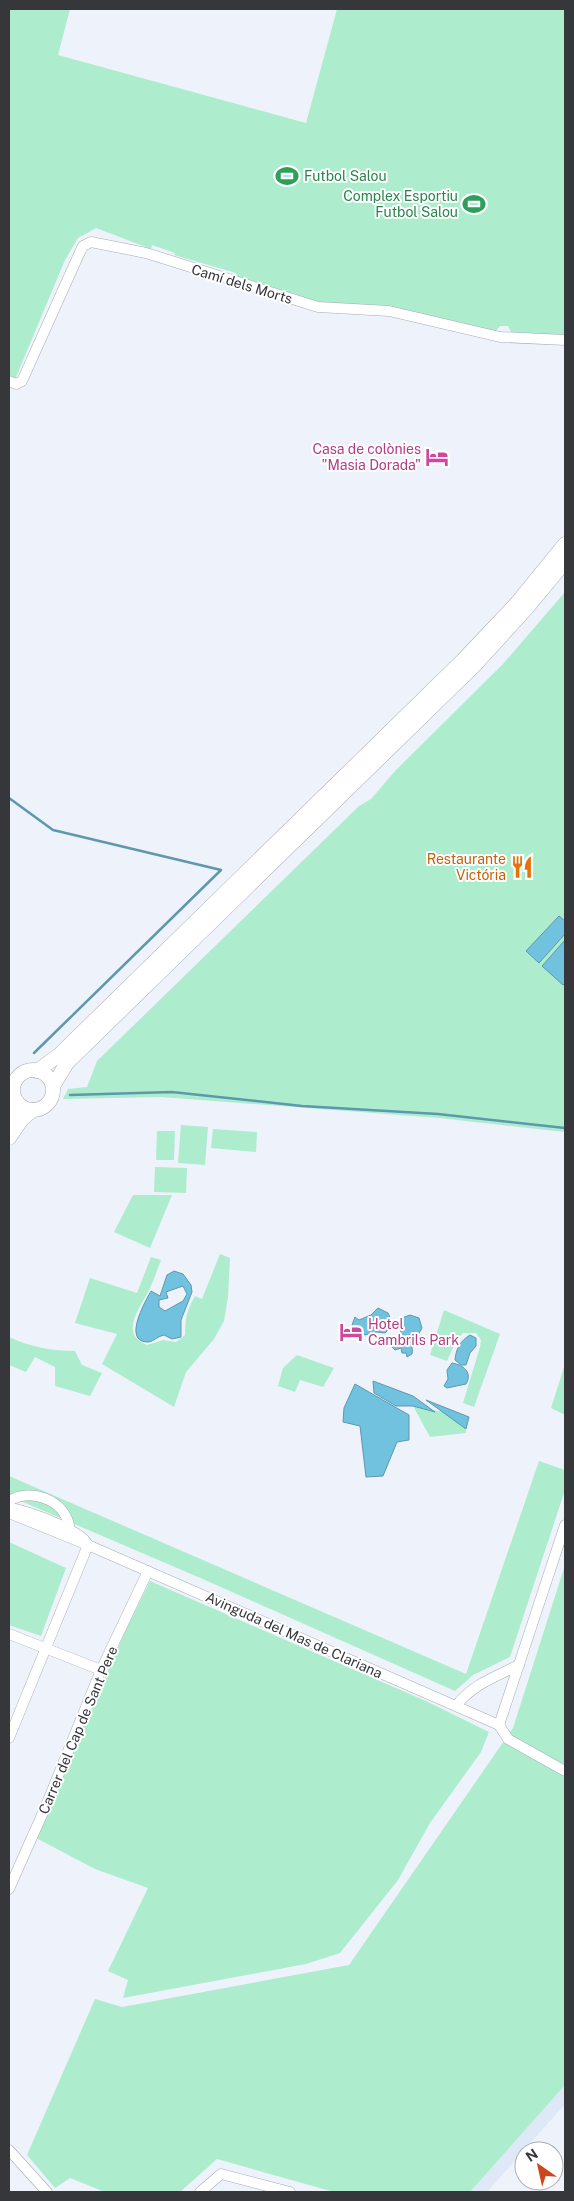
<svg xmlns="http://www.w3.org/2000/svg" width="574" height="2201" font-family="'Public Sans',sans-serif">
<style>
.built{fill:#dfe8f6}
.green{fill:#adedce}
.water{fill:#70c2df;stroke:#5e98ae;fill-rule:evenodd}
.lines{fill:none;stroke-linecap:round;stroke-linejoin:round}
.stream{stroke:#5e98ae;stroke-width:2.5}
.street-casing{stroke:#a7acb3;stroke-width:11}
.secondary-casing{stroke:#a7acb3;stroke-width:15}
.street{stroke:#fff;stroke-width:10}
.secondary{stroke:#fff;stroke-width:14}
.labels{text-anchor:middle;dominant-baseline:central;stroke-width:4;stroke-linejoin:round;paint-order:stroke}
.leisure-label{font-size:14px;fill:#27864d;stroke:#fff;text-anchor:start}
.street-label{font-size:14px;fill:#35373a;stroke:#fff}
.hotel-label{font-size:14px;fill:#b23c85;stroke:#fff;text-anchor:end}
.food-label{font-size:14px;fill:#c56008;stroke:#fff;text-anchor:end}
</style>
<rect width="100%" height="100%" fill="#eef2fa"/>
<path class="built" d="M565 2085V2104L487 2192H470Z"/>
<g class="green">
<path d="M9 9H70L58 55 306 123 337 9H565V336L512 334 508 326H500L494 333 327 304 288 294 235 277 236 273 174 255 175 253 152 245 151 249 96 228 78 238 65 260 14 382 9 379Z"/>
<path d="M565 592V1132L439 1118 161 1097 63 1099 68 1089 87 1087 97 1061 359 806 371 799 396 770 503 664Z"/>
<path d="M181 1125 208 1127 205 1165 178 1163Z"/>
<path d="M213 1129 257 1132 256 1152 211 1148Z"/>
<path d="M157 1131H175L174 1160H156Z"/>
<path d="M155 1167 187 1168 186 1193 154 1192Z"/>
<path d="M133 1195H172L150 1248 114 1232Z"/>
<path d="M220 1254 230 1258 228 1297 224 1321 214 1339 186 1372 174 1407 102 1364 117 1334 75 1323 90 1278 137 1293 151 1257 161 1260C157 1270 154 1280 149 1290 141 1307 118 1334 147 1345L163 1340 176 1342 185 1335C186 1316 186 1313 195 1296L202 1299Z"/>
<path d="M444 1310 500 1334 474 1407 463 1403 480 1347 481 1340 476 1333H463L455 1343 447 1361 430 1355Z"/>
<path d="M9 1337C30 1347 52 1351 75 1351L82 1365 102 1373 90 1396 55 1386V1367L35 1357 26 1372 9 1365Z"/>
<path d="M297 1355 334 1368 323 1387 300 1380 295 1392 278 1386 283 1368Z"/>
<path d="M565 1364V1415L551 1408Z"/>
<path d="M413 1406 443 1412 466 1429V1433L430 1437Z"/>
<path d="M539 1461 565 1470V1490L510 1657 473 1675 455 1691 205 1580 9 1496V1476L466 1674Z"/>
<path d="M9 1542 66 1568 41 1636 9 1625Z"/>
<path d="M565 1565V2085L470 2192H334L217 2159 180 2192H105L70 2178 55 2188 27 2155 95 1999 122 2007 349 1965 513 1728Z"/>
<path d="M150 1581 428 1702 489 1732 481 1752 430 1823 398 1880 340 1953 306 1964 123 1998 128 1980 108 1971 148 1888 95 1869 36 1838 124 1634Z"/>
</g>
<g class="water">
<path d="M559 916 565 921V934L539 963 526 951Z"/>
<path d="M565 940V983L563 985 542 966Z"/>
<path d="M174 1271 183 1274 191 1285 192 1292 181 1320V1337L172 1339 164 1335C158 1336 154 1341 149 1342 121 1343 146 1300 151 1291L160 1296 167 1275ZM183 1286 187 1294 183 1301 165 1311 159 1307V1300L168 1298 166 1292Z"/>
<path d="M378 1308 388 1313C392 1320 392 1327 385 1333L377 1332 365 1335 355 1331 352 1325 355 1317 359 1320 371 1315Z"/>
<path d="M410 1315 419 1318 422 1328 418 1335 410 1334C408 1342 414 1346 412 1354L407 1357 406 1353H402L401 1348 395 1350 391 1346 400 1337 402 1318Z"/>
<path d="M470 1335 476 1338V1346L470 1353 466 1365H461L455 1360C456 1349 460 1341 470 1335Z"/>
<path d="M452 1363C463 1365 473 1372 466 1384L447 1388 444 1386 448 1379 447 1370Z"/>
<path d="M373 1381 413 1396 435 1412 413 1406H396L374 1393Z"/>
<path d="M355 1384 409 1415V1440L397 1442 383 1476 366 1477 360 1426 343 1422 344 1408Z"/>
<path d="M426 1400 469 1417 466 1429Z"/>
</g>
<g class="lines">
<g class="stream">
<path d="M9 798 53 830 221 870 34 1053"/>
<path d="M70 1095 172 1092 302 1106 438 1114 565 1128"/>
</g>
<defs>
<g id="street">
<path d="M9 381 16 384 22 381 80 252 83 246 91 242 146 253 318 307 389 311 500 337 565 340"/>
<path d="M9 1082 21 1076"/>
<path d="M9 1090 14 1095"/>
<path d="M9 1501C31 1488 63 1499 69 1525L63 1531 56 1528"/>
<path d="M9 1508C25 1510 78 1529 86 1542"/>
<path d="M9 1513 88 1545 499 1725"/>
<path d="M9 1634 101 1670"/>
<path d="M456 1706C473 1684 495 1677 519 1665"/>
<path d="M499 1725 565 1525"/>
<path d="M499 1725 508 1739 565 1771"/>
<path d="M9 1738 88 1545"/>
<path d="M9 1889 45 1808 101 1670 148 1571"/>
<path d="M9 2150 47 2192"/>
<path d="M200 2192 221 2174 290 2192"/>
</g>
<g id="secondary">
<circle cx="33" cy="1090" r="20"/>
<path d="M37 1071 59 1055 463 660 517 603 565 544"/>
<path d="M53 1086 67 1063 474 666 526 609 565 562"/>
<path d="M9 1117 17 1102"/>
<path d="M9 1138 22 1119 33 1110"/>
</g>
</defs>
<use href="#street" class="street-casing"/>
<use href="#secondary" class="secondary-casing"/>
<use href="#street" class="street"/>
<use href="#secondary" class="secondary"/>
</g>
<defs>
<symbol id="stadium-bare" viewBox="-9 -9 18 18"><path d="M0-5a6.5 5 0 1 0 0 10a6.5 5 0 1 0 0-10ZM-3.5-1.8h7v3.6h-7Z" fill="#2e9e5b" stroke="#fff" stroke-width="2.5" paint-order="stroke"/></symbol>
<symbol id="hotel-bare" viewBox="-9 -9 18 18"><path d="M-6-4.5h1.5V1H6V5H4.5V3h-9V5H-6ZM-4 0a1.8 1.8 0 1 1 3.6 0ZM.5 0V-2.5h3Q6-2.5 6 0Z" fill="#d1479c" stroke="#fff" stroke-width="2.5" paint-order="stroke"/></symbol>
<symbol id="restaurant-bare" viewBox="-9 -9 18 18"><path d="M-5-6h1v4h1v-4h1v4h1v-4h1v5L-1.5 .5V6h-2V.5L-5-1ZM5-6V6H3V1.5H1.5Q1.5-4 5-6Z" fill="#e8710a" stroke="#fff" stroke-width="2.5" paint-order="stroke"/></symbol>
</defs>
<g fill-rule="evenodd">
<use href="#stadium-bare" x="271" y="160" width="32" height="32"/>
<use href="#stadium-bare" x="458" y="188" width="32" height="32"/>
<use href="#hotel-bare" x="421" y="441" width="32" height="32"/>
<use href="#restaurant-bare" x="506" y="851" width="32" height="32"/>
<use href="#hotel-bare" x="335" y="1316" width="32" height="32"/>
</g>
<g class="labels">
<g class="leisure-label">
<text x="304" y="176">Futbol Salou</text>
<text x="458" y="196" text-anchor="end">Complex Esportiu<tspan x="458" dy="16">Futbol Salou</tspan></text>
</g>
<g class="street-label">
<text transform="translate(242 284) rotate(17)">Camí dels Morts</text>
<text transform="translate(294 1635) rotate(24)">Avinguda del Mas de Clariana</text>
<text transform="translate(78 1730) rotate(-67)">Carrer del Cap de Sant Pere</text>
</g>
<g class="hotel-label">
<text x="421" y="449">Casa de colònies<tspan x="421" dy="16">"Masia Dorada"</tspan></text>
<text x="368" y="1324" text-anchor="start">Hotel<tspan x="368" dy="16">Cambrils Park</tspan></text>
</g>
<g class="food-label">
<text x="506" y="859">Restaurante<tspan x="506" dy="16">Victória</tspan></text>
</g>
</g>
<rect width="574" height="2201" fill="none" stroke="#35373a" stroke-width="20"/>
<g transform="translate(539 2166) rotate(326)"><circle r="24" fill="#ffffff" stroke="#aeafb0"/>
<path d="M0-4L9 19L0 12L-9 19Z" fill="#ce461c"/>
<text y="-8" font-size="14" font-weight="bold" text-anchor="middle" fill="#35373a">N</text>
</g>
</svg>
